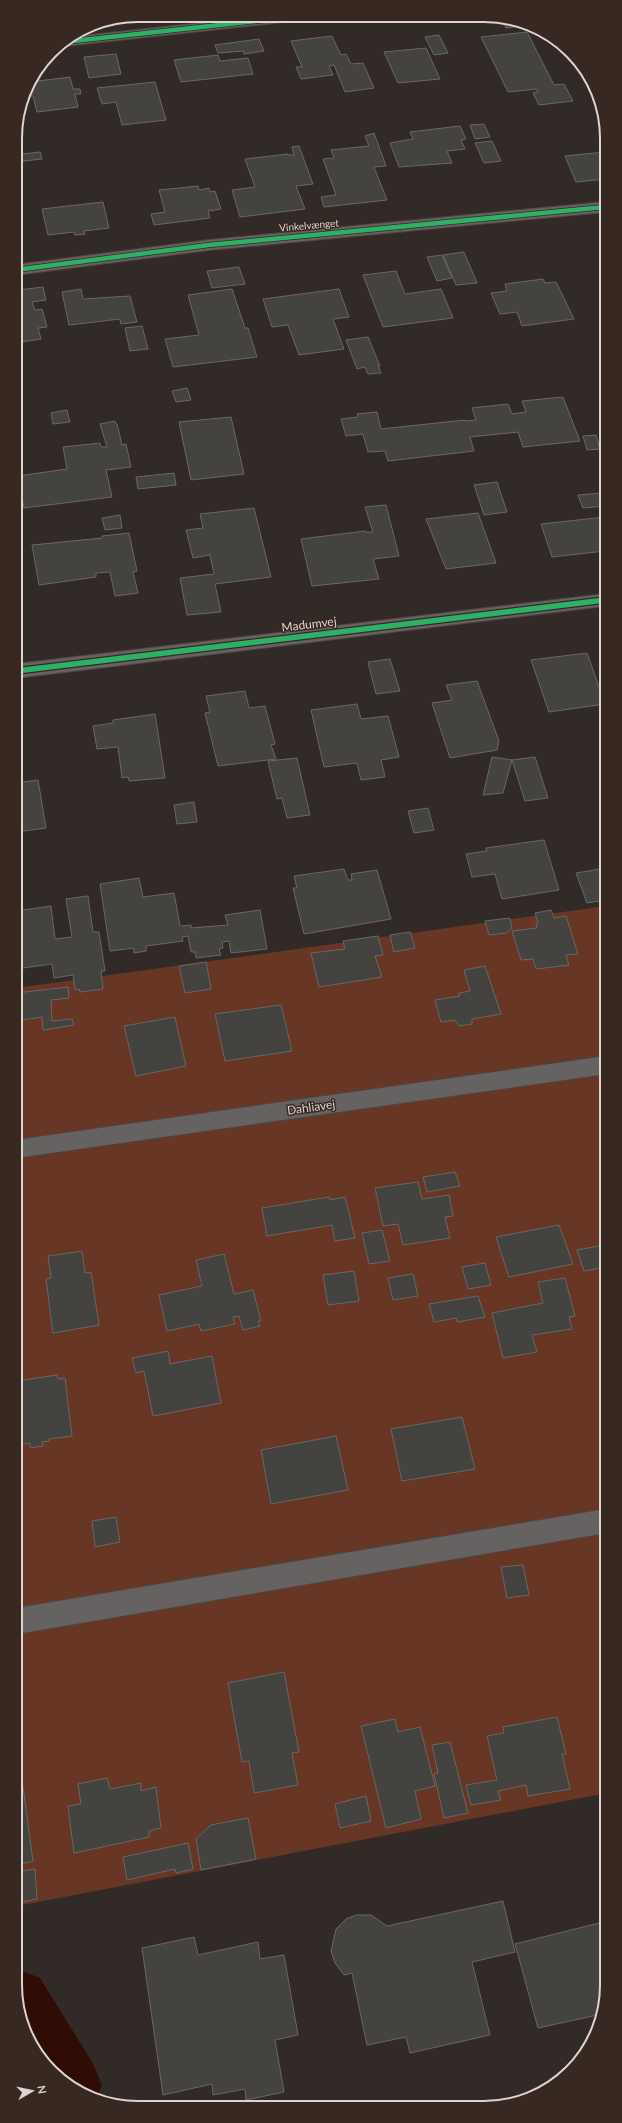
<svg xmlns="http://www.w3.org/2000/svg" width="622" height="2123" font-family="Lato,sans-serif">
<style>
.green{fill:#683625}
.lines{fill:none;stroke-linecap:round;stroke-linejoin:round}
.canal{fill:#2f0d04;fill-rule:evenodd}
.building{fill:#444340;stroke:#686865}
.minor-casing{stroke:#4d4643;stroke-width:2}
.minor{fill:#666261;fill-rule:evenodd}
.cycleway-far1-casing{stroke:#372822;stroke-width:6}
.cycleway-casing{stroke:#372822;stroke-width:8}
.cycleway-far1{stroke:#2db169;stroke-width:4.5}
.cycleway{stroke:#2db169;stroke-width:5.5}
.labels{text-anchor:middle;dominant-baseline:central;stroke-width:3;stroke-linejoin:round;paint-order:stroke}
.far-street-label{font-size:10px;fill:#ded3d0;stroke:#372822}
.street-label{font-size:12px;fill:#ded3d0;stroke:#372822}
.rim{fill:none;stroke:#ded3d0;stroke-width:2}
</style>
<rect width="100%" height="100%" fill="#322a27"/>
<path class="green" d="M606 906 607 1793 17 1906 16 988Z"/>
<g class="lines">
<path class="canal" d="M17 1969 40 1978 92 2062 102 2085 96 2100C59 2087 23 2049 17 2009 16 1996 17 1982 17 1969Z"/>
</g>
<g class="building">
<path d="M501 17H509L519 21 521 26 506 28Z"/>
<path d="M527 32 554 85 564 84 573 101 539 105 533 93 538 92 537 89 508 92 481 37Z"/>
<path d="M439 35 448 53 434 55 425 37Z"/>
<path d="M332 36 341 55 346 54 351 64 363 63 374 88 345 92 334 65 329 66 333 75 301 79 296 67H302L291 41Z"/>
<path d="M259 39 264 51 244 54V51L218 53 215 45Z"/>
<path d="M426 48 440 79 398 83 384 52Z"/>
<path d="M116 54 121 74 89 78 84 57Z"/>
<path d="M218 55 220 61 248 58 253 74 181 82 174 60Z"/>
<path d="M70 77 73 89H80L81 94H75L78 107 37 112 33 96 23 97 30 82Z"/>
<path d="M155 82 166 120 122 125 116 102 102 104 97 88Z"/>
<path d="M484 124 490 137 475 139 470 125Z"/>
<path d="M460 126 466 139 461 140 465 149 447 151 452 163 399 167 390 143 413 139 410 132Z"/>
<path d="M374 133 386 166 374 167 387 200 324 207 321 197 336 195 323 159 334 158 331 150 369 146 365 136Z"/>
<path d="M492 141 501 161 484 163 475 143Z"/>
<path d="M299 146 313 184 296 186 305 209 240 217 232 190 255 187 245 159 288 154V155H294L292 147Z"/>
<path d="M40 152 42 159 15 162V155Z"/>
<path d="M605 152V179L576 182 565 156Z"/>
<path d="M198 186 199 190 209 188 210 192 215 191 221 209 208 211 210 218 154 225 151 214 165 212 159 190Z"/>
<path d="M103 202 109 228 84 231 85 234 75 235 74 232 48 235 42 209Z"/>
<path d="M464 252 477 283 456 285 443 255Z"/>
<path d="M442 255 452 278 437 281 427 257Z"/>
<path d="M239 267 245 284 212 288 207 271Z"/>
<path d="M396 271 405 294 441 289 453 318 383 327 363 275Z"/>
<path d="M543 279 545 283 556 282 574 319 522 326 517 312 500 314 491 293 507 291 505 284Z"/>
<path d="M43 287 46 300 32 302 35 310 42 309 47 327 38 328 41 339 15 343V304L22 303 19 290Z"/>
<path d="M81 289 83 299 130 296 137 322 121 324 120 319 69 325 62 292Z"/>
<path d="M232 289 245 328H248L257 357 173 367 165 339 199 335 188 295Z"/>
<path d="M339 289 349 317 333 319 344 349 299 355 288 325 272 327 263 299Z"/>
<path d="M142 326 148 349 130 351 125 328Z"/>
<path d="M368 337 380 366H378L381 373 368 374 365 367 357 369 346 340Z"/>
<path d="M187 388 191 400 176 402 172 391Z"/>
<path d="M563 397 580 441 523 447 518 432 470 437 474 451 388 461 385 451 368 452 363 434 346 436 341 419 358 417 357 414 377 412 381 429 465 420V421L476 420 472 408 508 404 512 414 526 412 522 401Z"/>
<path d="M67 410 70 422 53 424 51 413Z"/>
<path d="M231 417 244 474 191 480 179 422Z"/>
<path d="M115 421 116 424H117L122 445 126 444 131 467 106 470 112 497 24 508 18 476 67 469 63 447 100 443 101 447H107L100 424Z"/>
<path d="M596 435 600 449 587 450 583 436Z"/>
<path d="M174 473 176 485 138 489 136 477Z"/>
<path d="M497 482 507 512 484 515 474 485Z"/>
<path d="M602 493 605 506 583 508 578 495Z"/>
<path d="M386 505 399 556 373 559 379 579 312 586 301 539 365 531 364 532H373L365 507Z"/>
<path d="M254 508 271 577 215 584 221 612 187 615 180 578 214 574 210 555 193 558 186 530 203 528 200 514Z"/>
<path d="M478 513 496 563 446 569 426 519Z"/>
<path d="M120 515 122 528 105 530 102 518Z"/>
<path d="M605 517V551L552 557 541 524Z"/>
<path d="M129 533 137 571 133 572 138 593 115 596 110 572 96 573V577L39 585 32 545 102 538V536Z"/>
<path d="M587 653 605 704 549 712 531 660Z"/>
<path d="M390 659 400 691 376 694 368 662Z"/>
<path d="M477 681 499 741 497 750 450 758 432 703 452 700 446 685Z"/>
<path d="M245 691 249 708 265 706 275 744 271 745 276 759 218 766 205 713 210 712 206 696Z"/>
<path d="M357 704 361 719 388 716 399 757 381 760 385 777 361 780 357 763 324 767 311 710Z"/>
<path d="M155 714 165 778 129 781 128 777 122 778 118 747 97 749 93 726 113 723V720Z"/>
<path d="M492 757 512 760 503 793 483 795Z"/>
<path d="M535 757 548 798 525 801 512 760Z"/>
<path d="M297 758 310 815 287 818 282 798 277 799 268 761Z"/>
<path d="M38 780 46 828 16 832V783Z"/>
<path d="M194 802 197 822 177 824 174 805Z"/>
<path d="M428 808 434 830 414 833 408 811Z"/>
<path d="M544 840 559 890 502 899 495 874 472 877 466 854 487 851 486 848Z"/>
<path d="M606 868V900L587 903 576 873Z"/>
<path d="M344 869 348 880H352L351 874 377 870 391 919 304 934 293 888H297L294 876Z"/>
<path d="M139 878 143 897 174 893 180 926 191 925V928L228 925 225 915 260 910 267 949 231 953 229 941 222 942 223 948 219 949 221 955 196 958 195 952H191L188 936 182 937 183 941 146 946V951L134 953V948L110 951 100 884Z"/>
<path d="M88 896 93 932H99L105 971H101L103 989 80 992 79 989 75 990 73 975 54 978 52 964 16 969V911L51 906 55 939 72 937 66 899Z"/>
<path d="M551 910 554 918 566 916 578 954 566 955 569 965 536 969 533 959 521 960 512 931 537 928 536 924H538L535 913Z"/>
<path d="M510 918 512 927 507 933 489 935 485 921Z"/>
<path d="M410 932 415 948 394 952 390 935Z"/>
<path d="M378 936 383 955 375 956 382 977 319 987 311 953 345 949 343 941Z"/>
<path d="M206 962 211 989 185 993 179 966Z"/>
<path d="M485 966 501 1014 472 1019V1024L459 1026 455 1020 441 1022 435 1000 460 996 459 993 470 991 464 970Z"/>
<path d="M68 987 69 998 51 1000 52 1021 72 1019 74 1025 43 1030 42 1017 16 1021V993Z"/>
<path d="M281 1005 292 1051 225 1061 215 1014Z"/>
<path d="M175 1017 186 1066 136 1076 124 1026Z"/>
<path d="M455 1172 460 1186 427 1192 423 1177Z"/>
<path d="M418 1182 422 1199 449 1195 453 1216 445 1217 450 1238 403 1245 398 1224 383 1226 375 1188Z"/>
<path d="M329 1197 330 1200 345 1197 355 1238 335 1241 332 1225 267 1236 262 1208Z"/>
<path d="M559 1225 573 1264 509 1277 496 1237Z"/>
<path d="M382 1230 390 1261 369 1264 362 1233Z"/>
<path d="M599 1246 606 1267 584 1271 577 1250Z"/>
<path d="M82 1251 85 1273 91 1272 99 1325 53 1333 46 1279 51 1278 48 1256Z"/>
<path d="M224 1254 234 1294 253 1290 261 1321H258L260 1326 243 1330 239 1316 233 1317 235 1324 201 1331 199 1324 167 1331 159 1295 202 1286 196 1260Z"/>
<path d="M485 1263 491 1285 468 1289 462 1267Z"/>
<path d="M354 1271 359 1301 328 1305 323 1275Z"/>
<path d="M413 1274 418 1296 393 1300 388 1278Z"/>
<path d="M565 1278 575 1316 569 1317 572 1329 532 1335 537 1352 503 1358 492 1313 543 1303 538 1282Z"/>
<path d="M478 1296 485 1317 457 1322 456 1318 434 1322 429 1304Z"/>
<path d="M168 1351 170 1364 212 1356 221 1403 153 1416 144 1371 136 1373 132 1358Z"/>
<path d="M57 1375 58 1379 65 1378 72 1436 49 1439V1441L42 1442 43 1446 30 1448V1443L17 1445V1381Z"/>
<path d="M462 1417 475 1469 402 1481 391 1429Z"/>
<path d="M336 1436 348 1490 271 1504 261 1450Z"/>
<path d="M116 1517 120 1542 95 1547 92 1521Z"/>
<path d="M523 1565 529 1595 507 1598 501 1567Z"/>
<path d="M284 1672 299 1752 292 1753 298 1785 254 1793 249 1761 242 1762 228 1683Z"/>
<path d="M606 1689V1706L602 1690Z"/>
<path d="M557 1717 566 1754H562L570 1789 528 1796 526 1785 498 1791 501 1800 471 1805 466 1785 497 1780 487 1736 504 1733 503 1727Z"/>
<path d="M395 1719 398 1732 420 1727 435 1786 415 1791 421 1819 386 1828 361 1726Z"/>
<path d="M450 1742 468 1813 444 1818 434 1774 438 1773 432 1745Z"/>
<path d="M20 1765 33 1861 17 1865V1766Z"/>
<path d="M107 1778 110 1789 141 1783V1791L156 1787 161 1828 149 1831V1837L74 1853 68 1806 81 1804 78 1784Z"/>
<path d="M366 1796 371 1821 340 1828 335 1804Z"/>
<path d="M248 1818 256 1859 201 1870 196 1839 211 1825Z"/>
<path d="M188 1843 193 1869 176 1873 175 1869 127 1880 123 1857Z"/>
<path d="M35 1869 37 1899 17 1903V1872Z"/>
<path d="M503 1901 515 1952 472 1962 490 2035 410 2053 406 2037 367 2045 352 1973 344 1975 335 1963 331 1951 336 1929 346 1919 356 1915H371L387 1926Z"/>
<path d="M607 1921V1993L602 2014 538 2028 515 1944Z"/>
<path d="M194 1937 198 1955 258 1942 260 1959 284 1955 298 2035 275 2040 284 2092 246 2100 245 2089 213 2095 212 2084 163 2095 142 1948Z"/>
</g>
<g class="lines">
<defs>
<g id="minor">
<path d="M265 16H309L302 20 64 46 59 45 72 37Z"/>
<path d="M605 202V212L209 250 15 275V265L209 240Z"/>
<path d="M605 594V606L16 678V664Z"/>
<path d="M606 1056V1074L16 1158V1140Z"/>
<path d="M606 1509V1533L17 1634V1608Z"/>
</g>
</defs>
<use href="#minor" class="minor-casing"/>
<use href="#minor" class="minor"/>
<defs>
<g id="cycleway-far1">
<path d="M64 42 302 16"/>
<path d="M15 270 209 245 605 207"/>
</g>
<path id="cycleway" d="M16 671 605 600"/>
</defs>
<use href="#cycleway-far1" class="cycleway-far1-casing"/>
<use href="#cycleway" class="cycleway-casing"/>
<use href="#cycleway-far1" class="cycleway-far1"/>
<use href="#cycleway" class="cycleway"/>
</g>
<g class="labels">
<g class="far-street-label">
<text transform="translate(309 225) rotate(-5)">Vinkelvænget</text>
</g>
<g class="street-label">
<text transform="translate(309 624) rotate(-7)">Madumvej</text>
<text transform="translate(311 1107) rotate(-8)">Dahliavej</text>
</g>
</g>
<path d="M0 0H622V2123H0ZM138 22H484A116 116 0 0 1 600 138V1985A116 116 0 0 1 484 2101H138A116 116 0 0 1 22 1985V138A116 116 0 0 1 138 22Z" fill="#372822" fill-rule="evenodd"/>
<path class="rim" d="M138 22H484A116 116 0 0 1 600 138V1985A116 116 0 0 1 484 2101H138A116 116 0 0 1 22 1985V138A116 116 0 0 1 138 22Z"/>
<g transform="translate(32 2091) rotate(81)" stroke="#372822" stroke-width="3" paint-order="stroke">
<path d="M0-3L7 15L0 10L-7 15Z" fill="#ded3d0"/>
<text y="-6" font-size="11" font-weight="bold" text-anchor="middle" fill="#ded3d0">N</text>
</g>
</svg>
